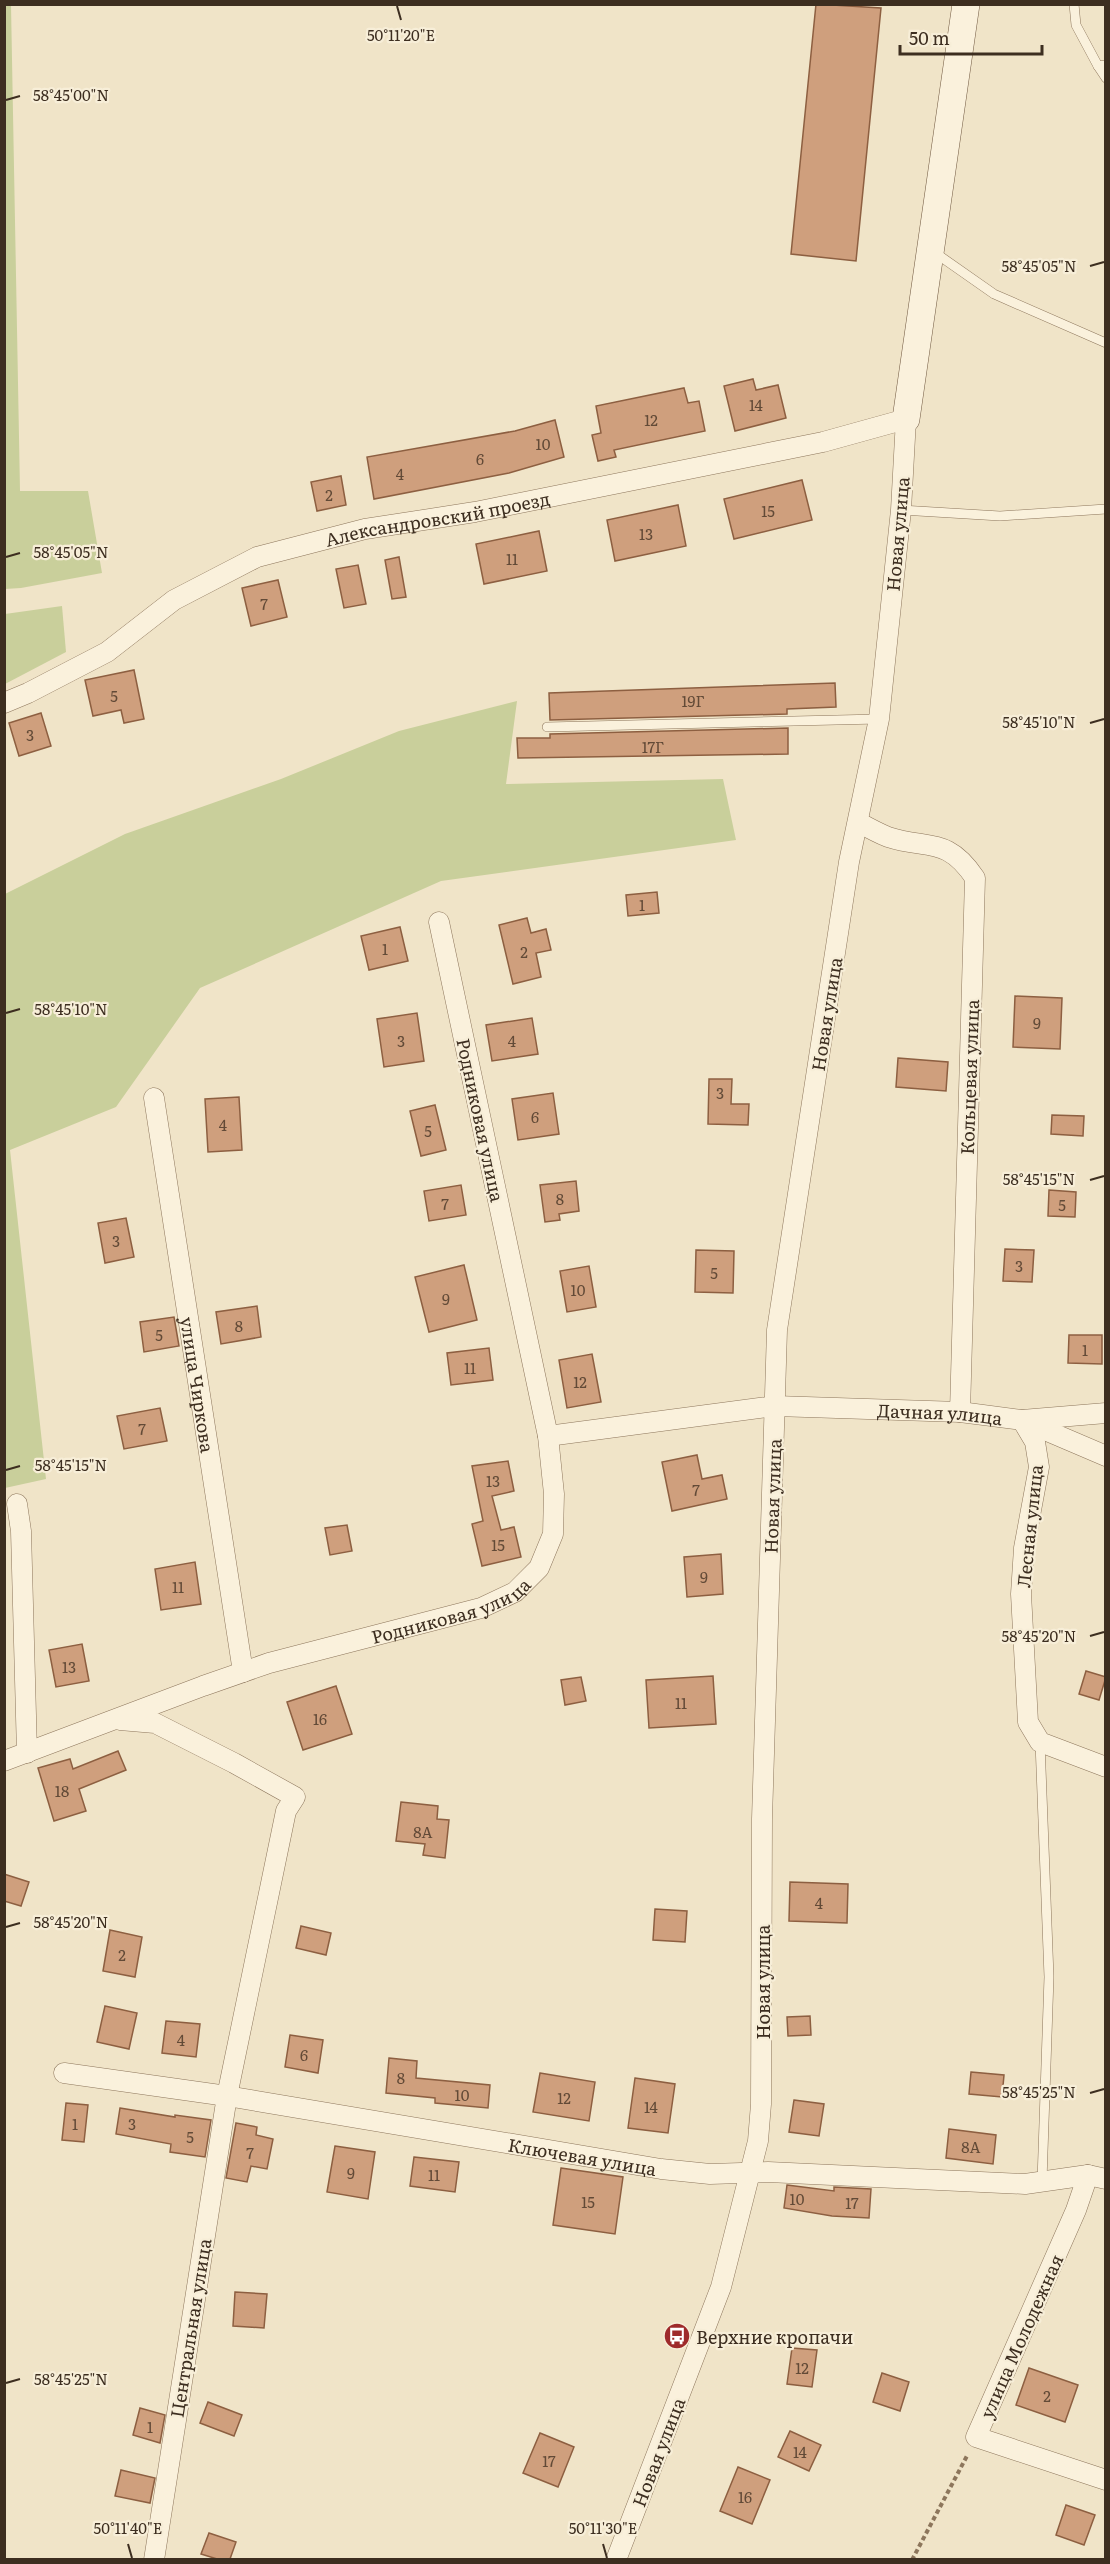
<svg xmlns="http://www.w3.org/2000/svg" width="1110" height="2564" font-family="Literata,serif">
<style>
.green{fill:#c9cf9b}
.building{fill:#cf9f7d;stroke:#8d5f41;stroke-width:1.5}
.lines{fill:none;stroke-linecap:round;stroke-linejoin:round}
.lane-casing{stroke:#8d765c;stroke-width:10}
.street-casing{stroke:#8d765c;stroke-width:21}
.secondary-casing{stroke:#6f573f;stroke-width:28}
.path{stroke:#8d765c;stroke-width:4;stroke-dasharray:4.5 3;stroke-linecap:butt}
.lane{stroke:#faf1dc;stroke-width:9}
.street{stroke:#faf1dc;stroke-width:20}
.secondary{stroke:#faf1dc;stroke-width:27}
.ticks{fill:none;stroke:#3d2e20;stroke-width:2}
.labels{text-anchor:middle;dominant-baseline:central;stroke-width:4.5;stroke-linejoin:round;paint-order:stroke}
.number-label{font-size:15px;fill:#624a37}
.street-label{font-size:18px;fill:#3d2e20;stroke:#f7eed8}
.poi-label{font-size:18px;fill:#3d2e20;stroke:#f7eed8;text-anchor:start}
.ticks-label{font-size:15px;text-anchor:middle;fill:#3d2e20;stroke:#f7eed8;stroke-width:4.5;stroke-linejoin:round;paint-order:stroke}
</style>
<rect width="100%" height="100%" fill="#f0e4c8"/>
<g class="green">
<path d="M11 5 20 491H88L102 573 21 588 5 589 4 5Z"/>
<path d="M62 606 66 652 5 684V614Z"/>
<path d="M517 701 506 784 723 779 736 840 441 881 200 988 116 1107 10 1150 46 1479 5 1488V894L125 834 281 779 399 731Z"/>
</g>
<g class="building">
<path d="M816 4 881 8 856 261 791 254Z"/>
<path d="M753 379 756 390 778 385 786 418 735 431 724 386Z"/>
<path d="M684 388 688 403 699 401 705 431 614 450 616 457 598 461 592 435 601 433 596 406Z"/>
<path d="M555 420 564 457 509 473 374 499 367 457 515 431Z"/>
<path d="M341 476 346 505 317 511 311 482Z"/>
<path d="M802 480 812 520 734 539 724 499Z"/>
<path d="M678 505 686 546 615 561 607 520Z"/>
<path d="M539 531 547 571 484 584 476 544Z"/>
<path d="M399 557 406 597 392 599 385 560Z"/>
<path d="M358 565 366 604 344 608 336 569Z"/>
<path d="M278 580 287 617 251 626 242 588Z"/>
<path d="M134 670 144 719 124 723 121 710 93 716 85 680Z"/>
<path d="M835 683 836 707 787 709V714L550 720 549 693Z"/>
<path d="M41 713 51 746 19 756 9 723Z"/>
<path d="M788 728V754L518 758 517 738H550V734Z"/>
<path d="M657 892 659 913 628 916 626 895Z"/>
<path d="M527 918 531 933 546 929 551 950 536 953 541 977 513 984 499 925Z"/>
<path d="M400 927 408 961 369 970 361 936Z"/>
<path d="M1015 996 1062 998 1060 1049 1013 1047Z"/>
<path d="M417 1013 424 1061 384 1067 377 1019Z"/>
<path d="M532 1018 538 1054 492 1061 486 1025Z"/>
<path d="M898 1058 948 1062 946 1091 896 1087Z"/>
<path d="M709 1079H732L731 1104H749L748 1125 708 1124Z"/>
<path d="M553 1093 559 1134 518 1140 512 1099Z"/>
<path d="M239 1097 242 1150 208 1152 205 1099Z"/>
<path d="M435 1105 446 1150 421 1156 410 1111Z"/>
<path d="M1052 1115 1084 1116 1083 1136 1051 1134Z"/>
<path d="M576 1181 579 1211 559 1214 560 1220 545 1222 540 1185Z"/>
<path d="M461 1185 466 1215 429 1221 424 1191Z"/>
<path d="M1049 1190 1076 1192 1075 1217 1048 1216Z"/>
<path d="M126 1218 134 1257 105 1263 98 1223Z"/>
<path d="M1005 1249 1034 1250 1032 1282 1003 1281Z"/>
<path d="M696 1250 734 1251 733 1293 695 1292Z"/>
<path d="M464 1265 477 1320 429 1332 415 1277Z"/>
<path d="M589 1266 596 1307 567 1312 560 1271Z"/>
<path d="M257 1306 261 1337 221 1344 216 1312Z"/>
<path d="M174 1317 179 1346 144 1352 140 1322Z"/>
<path d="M1069 1335H1102V1364L1068 1363Z"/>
<path d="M489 1348 493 1380 451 1385 447 1353Z"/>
<path d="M592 1354 601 1402 567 1408 559 1360Z"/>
<path d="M160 1408 167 1441 124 1449 117 1416Z"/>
<path d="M697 1455 702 1479 722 1475 727 1499 672 1511 662 1462Z"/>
<path d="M508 1461 514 1491 492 1496 501 1530 514 1527 521 1557 482 1566 472 1524 483 1521 472 1466Z"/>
<path d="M347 1525 352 1551 330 1555 325 1528Z"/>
<path d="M721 1554 723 1594 687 1597 684 1557Z"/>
<path d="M195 1562 201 1604 161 1610 155 1569Z"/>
<path d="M82 1644 89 1681 56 1687 49 1650Z"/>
<path d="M1086 1671 1106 1677 1099 1700 1079 1694Z"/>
<path d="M713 1676 716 1724 649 1728 646 1680Z"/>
<path d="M581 1677 586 1701 565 1705 561 1680Z"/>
<path d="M336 1686 352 1734 303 1750 287 1702Z"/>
<path d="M118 1751 126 1770 79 1789 86 1811 54 1821 38 1768 70 1759 73 1769Z"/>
<path d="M401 1802 438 1806 437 1819 449 1820 445 1858 423 1855 425 1844 396 1841Z"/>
<path d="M4 1874 29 1882 21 1906 4 1901Z"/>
<path d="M790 1882 848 1884 847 1923 789 1921Z"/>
<path d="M655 1909 687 1911 685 1942 653 1940Z"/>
<path d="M301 1926 331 1933 326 1955 296 1948Z"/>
<path d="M110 1930 142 1937 135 1977 103 1971Z"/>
<path d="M105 2006 137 2013 129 2049 97 2042Z"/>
<path d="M810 2016 811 2035 788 2036 787 2017Z"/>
<path d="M166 2021 200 2024 196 2057 162 2053Z"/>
<path d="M290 2035 323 2040 318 2073 285 2067Z"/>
<path d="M389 2058 417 2061 416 2078 490 2085 488 2108 435 2103V2098L386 2093Z"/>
<path d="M971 2072 1004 2075 1002 2097 969 2094Z"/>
<path d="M540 2073 595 2082 589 2121 533 2112Z"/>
<path d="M635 2078 675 2084 668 2133 628 2128Z"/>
<path d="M794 2100 824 2104 819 2136 789 2132Z"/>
<path d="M66 2103 88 2105 84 2142 62 2140Z"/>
<path d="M120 2108 175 2117V2115L211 2120 205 2157 170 2152 171 2144 116 2134Z"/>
<path d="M236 2123 257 2127 256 2135 273 2139 267 2169 251 2166 247 2182 226 2178Z"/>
<path d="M949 2129 996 2135 993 2164 946 2158Z"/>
<path d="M335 2146 375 2152 368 2199 327 2192Z"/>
<path d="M414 2157 459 2162 455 2192 410 2186Z"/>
<path d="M561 2168 623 2177 615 2234 553 2225Z"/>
<path d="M787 2185 834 2191V2187L871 2189 869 2218 832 2216 784 2208Z"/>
<path d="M235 2292 267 2294 264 2328 233 2326Z"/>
<path d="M792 2348 817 2350 812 2387 787 2384Z"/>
<path d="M1029 2368 1078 2385 1065 2422 1016 2405Z"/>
<path d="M882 2373 909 2382 900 2411 873 2402Z"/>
<path d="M208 2402 242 2415 234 2436 200 2423Z"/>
<path d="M140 2408 165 2415 160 2443 133 2435Z"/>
<path d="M790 2431 821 2445 809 2471 778 2457Z"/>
<path d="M540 2433 574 2447 558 2487 523 2473Z"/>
<path d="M738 2467 770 2480 752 2524 720 2511Z"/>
<path d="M121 2470 155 2478 150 2503 115 2496Z"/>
<path d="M1066 2505 1095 2515 1084 2545 1056 2535Z"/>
<path d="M209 2533 236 2542 230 2559H217L201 2554Z"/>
</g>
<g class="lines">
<defs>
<g id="lane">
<path d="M1074 4 1076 25 1098 66 1106 65"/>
<path d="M1098 66 1106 78"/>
<path d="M934 252 994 294 1106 343"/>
<path d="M901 510 1000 516 1106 509"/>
<path d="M547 727 879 719"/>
<path d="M1040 1742 1049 1977 1042 2181"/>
</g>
<g id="street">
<path id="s1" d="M4 703 28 693 107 652 174 600 257 557 365 529 475 512 823 442 906 419 901 510 879 719 849 862 777 1330 762 1819 761 2104 758 2141 721 2287 616 2560"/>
<path d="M858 822C867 827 878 833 888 837 928 850 947 836 975 878L960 1412"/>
<path id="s2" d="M154 1098 243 1672"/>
<path d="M1022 1420 1035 1442 1039 1467 1024 1548 1021 1594 1028 1722 1040 1742 1106 1767"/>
<path d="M1024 1421 1106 1456"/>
<path id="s3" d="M548 1436 775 1406 960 1412 1022 1420 1106 1413"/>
<path d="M17 1504 21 1531 27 1753"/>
<path d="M120 1720 155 1723 234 1763 295 1797 286 1811 227 2096 154 2560"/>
<path id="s4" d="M4 1761 203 1686 269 1663 481 1608 515 1592 539 1568 553 1534 554 1494 548 1436 439 922"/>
<path id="s5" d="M64 2073 227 2096 661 2169 710 2174 768 2172 1025 2184 1088 2175 1106 2179"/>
<path d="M1088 2175 1076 2210 976 2437 1106 2480"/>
</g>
<path id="secondary" d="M906 419 966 4"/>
</defs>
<use href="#lane" class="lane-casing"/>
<use href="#street" class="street-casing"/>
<use href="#secondary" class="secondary-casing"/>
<path class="path" d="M912 2560 968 2454"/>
<use href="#lane" class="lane"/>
<use href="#street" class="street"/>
<use href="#secondary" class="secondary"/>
</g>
<path class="ticks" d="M397 6 401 20M6 100 20 96M1090 266 1104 262M6 557 20 553M1090 723 1104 719M6 1013 20 1009M1090 1180 1104 1176M6 1470 20 1466M1090 1636 1104 1632M6 1927 20 1923M1090 2093 1104 2089M6 2383 20 2379M128 2544 132 2558M603 2544 607 2558"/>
<defs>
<symbol id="bus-disc" viewBox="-11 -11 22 22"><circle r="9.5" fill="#9e2a2b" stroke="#f7eed8"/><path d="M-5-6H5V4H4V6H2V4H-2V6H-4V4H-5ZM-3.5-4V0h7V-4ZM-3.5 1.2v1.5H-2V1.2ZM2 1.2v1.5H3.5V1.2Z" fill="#fff"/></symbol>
</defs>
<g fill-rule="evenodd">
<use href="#bus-disc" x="662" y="2321" width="30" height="30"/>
</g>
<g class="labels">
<g class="number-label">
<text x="756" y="404">14</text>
<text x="651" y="419">12</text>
<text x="543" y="443">10</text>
<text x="480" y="458">6</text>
<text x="400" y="473">4</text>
<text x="329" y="494">2</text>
<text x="768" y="510">15</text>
<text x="646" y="533">13</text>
<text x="512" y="558">11</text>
<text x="264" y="603">7</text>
<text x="114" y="695">5</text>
<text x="693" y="700">19Г</text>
<text x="30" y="734">3</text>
<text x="653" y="746">17Г</text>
<text x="642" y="904">1</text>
<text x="385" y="948">1</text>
<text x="524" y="951">2</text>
<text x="1037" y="1022">9</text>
<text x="401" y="1040">3</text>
<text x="512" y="1040">4</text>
<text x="720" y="1092">3</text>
<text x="535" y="1116">6</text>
<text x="223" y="1124">4</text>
<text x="428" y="1130">5</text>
<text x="560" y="1198">8</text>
<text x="445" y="1203">7</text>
<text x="1062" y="1204">5</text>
<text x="116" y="1240">3</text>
<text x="1019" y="1265">3</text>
<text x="714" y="1272">5</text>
<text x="578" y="1289">10</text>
<text x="446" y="1298">9</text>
<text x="239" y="1325">8</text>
<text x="159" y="1334">5</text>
<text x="1085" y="1349">1</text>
<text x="470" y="1367">11</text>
<text x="580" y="1381">12</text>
<text x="142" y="1428">7</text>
<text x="493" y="1480">13</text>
<text x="696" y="1489">7</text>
<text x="498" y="1544">15</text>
<text x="704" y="1576">9</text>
<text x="178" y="1586">11</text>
<text x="69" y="1666">13</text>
<text x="681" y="1702">11</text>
<text x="320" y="1718">16</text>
<text x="62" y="1790">18</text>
<text x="423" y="1831">8А</text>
<text x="819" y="1902">4</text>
<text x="122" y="1954">2</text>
<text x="181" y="2039">4</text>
<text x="304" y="2054">6</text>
<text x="401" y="2077">8</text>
<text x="462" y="2094">10</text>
<text x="564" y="2097">12</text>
<text x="651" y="2106">14</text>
<text x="75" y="2123">1</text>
<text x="132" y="2123">3</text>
<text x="190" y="2136">5</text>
<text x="971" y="2146">8А</text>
<text x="250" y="2152">7</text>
<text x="351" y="2172">9</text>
<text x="434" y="2174">11</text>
<text x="797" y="2198">10</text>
<text x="588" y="2201">15</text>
<text x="852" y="2202">17</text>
<text x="802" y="2367">12</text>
<text x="1047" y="2395">2</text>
<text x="150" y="2426">1</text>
<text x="800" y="2451">14</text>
<text x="549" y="2460">17</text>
<text x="745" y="2496">16</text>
</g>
<g class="street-label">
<text stroke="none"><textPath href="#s1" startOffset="478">Александровский проезд</textPath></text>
<text transform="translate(897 534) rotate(-85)">Новая улица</text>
<text transform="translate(826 1014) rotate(-81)">Новая улица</text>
<text transform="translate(969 1077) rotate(-88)">Кольцевая улица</text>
<text transform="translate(481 1120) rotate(78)">Родниковая улица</text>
<text stroke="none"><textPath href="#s2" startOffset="290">улица Чиркова</textPath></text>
<text stroke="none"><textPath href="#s3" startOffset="394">Дачная улица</textPath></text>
<text transform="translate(772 1496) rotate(-88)">Новая улица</text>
<text transform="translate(1029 1526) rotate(-84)">Лесная улица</text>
<text stroke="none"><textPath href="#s4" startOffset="472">Родниковая улица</textPath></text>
<text transform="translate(762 1982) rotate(-90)">Новая улица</text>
<text stroke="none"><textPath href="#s5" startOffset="525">Ключевая улица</textPath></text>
<text transform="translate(190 2328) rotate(-81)">Центральная улица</text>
<text transform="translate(1021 2336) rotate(-66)">улица Молодежная</text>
<text transform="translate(658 2452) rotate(-69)">Новая улица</text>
</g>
<g class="poi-label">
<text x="696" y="2336">Верхние кропачи</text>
</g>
</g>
<g class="ticks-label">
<text x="401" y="41">50°11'20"E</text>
<text x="71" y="101">58°45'00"N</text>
<text x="1039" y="272">58°45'05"N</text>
<text x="71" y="558">58°45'05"N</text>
<text x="1039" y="728">58°45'10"N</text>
<text x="71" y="1015">58°45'10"N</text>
<text x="1039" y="1185">58°45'15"N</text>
<text x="71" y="1471">58°45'15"N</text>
<text x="1039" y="1642">58°45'20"N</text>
<text x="71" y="1928">58°45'20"N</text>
<text x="1039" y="2098">58°45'25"N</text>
<text x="71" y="2385">58°45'25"N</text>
<text x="128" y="2534">50°11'40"E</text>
<text x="603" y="2534">50°11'30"E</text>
</g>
<rect width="1110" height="2564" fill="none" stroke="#3d2e20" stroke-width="12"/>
<path d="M900 45v9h142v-9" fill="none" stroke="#3d2e20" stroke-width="3"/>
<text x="909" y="45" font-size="18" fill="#3d2e20" stroke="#f7eed8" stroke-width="4.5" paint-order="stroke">50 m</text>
</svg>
